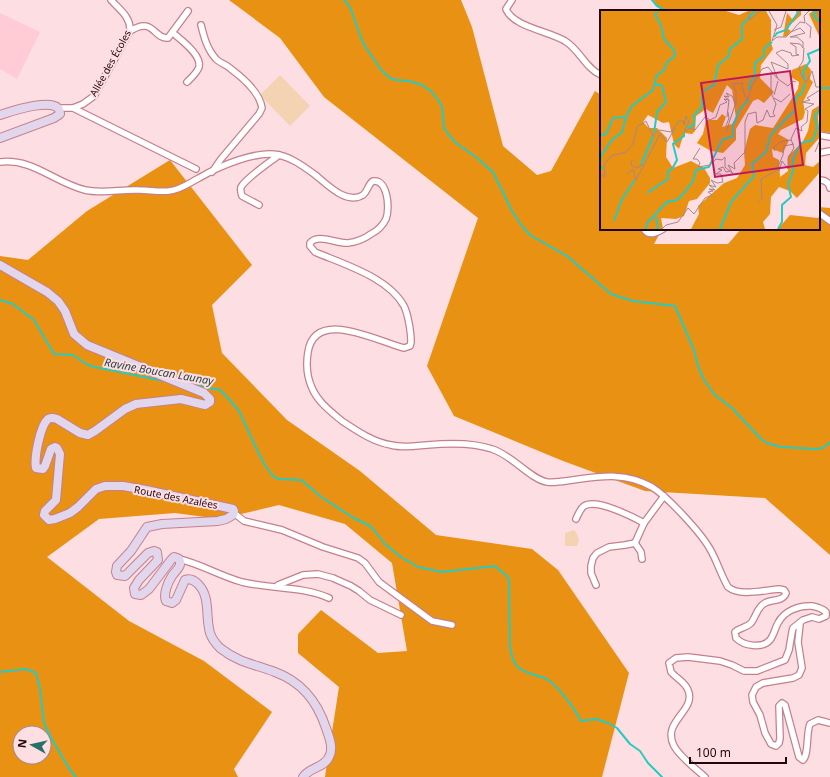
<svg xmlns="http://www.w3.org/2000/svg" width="830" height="777" font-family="'Noto Sans',sans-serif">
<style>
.built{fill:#ffccd5}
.green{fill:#f3d3b2}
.forest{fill:#e99112;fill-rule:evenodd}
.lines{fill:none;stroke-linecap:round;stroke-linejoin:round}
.stream{stroke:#27cbbf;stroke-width:2}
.street-casing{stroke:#c5808e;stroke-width:8}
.secondary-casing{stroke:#c5808e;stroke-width:10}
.street{stroke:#fff;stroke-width:5.5}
.secondary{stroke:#e1d6ec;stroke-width:8}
.labels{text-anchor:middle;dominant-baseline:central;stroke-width:4;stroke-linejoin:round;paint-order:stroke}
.street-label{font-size:10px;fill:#1f070d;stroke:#fddee3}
.water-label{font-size:11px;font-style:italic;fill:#264642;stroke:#fddee3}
.inset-river{fill:none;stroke:#27cbbf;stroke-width:2}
.inset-road{fill:none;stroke:#a4888d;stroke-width:1}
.view{fill:#c2185b;fill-opacity:0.15;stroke:#c2185b;stroke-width:2}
.inset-edge{fill:none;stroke:#1f070d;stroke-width:2}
</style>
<rect width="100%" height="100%" fill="#fddee3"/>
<path class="built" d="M0 13 40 32 17 79 0 69Z"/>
<g class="green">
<path d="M280 75 310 106 290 126 260 95Z"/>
<path d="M574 530C579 536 580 540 577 546H565V533Z"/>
</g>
<g class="forest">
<path d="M229 0H461L472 27 503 146 537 175 551 171 595 91 601 95V229H662L654 244H728L741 229H819V207L830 208V555L765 498 645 491 563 461 454 416 427 366 478 218 324 97 280 38Z"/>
<path d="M653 0H830V133L819 131V11H661Z"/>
<path d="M170 160 252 265 212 305 222 353 287 420 360 471 436 535 532 549 558 570 629 673 602 777H325L339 687 298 653V634L321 610 378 653 407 651 392 563 345 524 279 505 220 519 175 513 99 519 47 557 129 621 204 661 272 712 234 769 238 777H0V256L28 260 87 211ZM20 733H44V757H20Z"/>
</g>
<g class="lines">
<g class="stream">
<path d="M344 0 350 7 363 43 381 70 390 78 396 80 409 81 422 85 431 91 439 101 442 107 444 128 448 134 456 143 476 157 493 172 512 211 522 226 530 235 567 256 611 294 633 301 675 306 694 350 698 366 704 380 715 395 732 408 761 439 767 443 781 447 816 449 823 448 830 442"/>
<path d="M652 0 657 6 667 11"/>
<path d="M819 88H830"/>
<path d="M0 300 13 304 34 320 54 354 73 355 88 365 95 367 164 381"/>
<path d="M190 384 220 390 230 400 239 411 259 454 266 467 274 477 279 479 301 480 305 483 320 496 352 517 370 526 374 530 385 544 401 557 418 567 442 572 495 566 508 577 509 582 510 647C513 665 517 670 535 675 539 677 544 677 547 679 558 686 575 709 581 721L596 719 608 723 617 728 630 744 640 751 648 763 662 777"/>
<path d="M0 672 26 669 36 673 40 689 44 723 50 736 70 770 76 777"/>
</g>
<defs>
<g id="street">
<path d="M512 0 506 9C513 27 549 31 565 41 579 49 586 69 601 75"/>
<path d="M201 25C204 37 207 49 216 59 220 63 227 65 231 69 243 78 260 93 262 108L259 114 221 159 212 172"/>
<path d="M130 31C154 16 153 39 168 38L188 11"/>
<path d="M173 33C181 40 202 55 199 67 197 73 191 78 187 82"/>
<path d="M59 108H73L83 104 94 96 130 31C131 17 119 9 111 0"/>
<path d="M73 108 196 169"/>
<path d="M819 135 830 137"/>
<path d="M819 153 830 151"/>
<path d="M0 162C33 158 55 183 85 190 103 194 121 189 139 190 149 190 159 192 169 191 181 190 189 183 199 178 219 166 257 150 279 155 292 158 303 166 314 174 325 182 346 206 363 195 368 191 368 184 373 181 388 179 390 209 386 219 383 225 377 231 371 234 364 239 356 242 348 243 337 244 318 233 310 243V246L315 252C343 264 388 277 404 306 408 314 411 332 411 342L410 346 404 348C379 342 315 307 308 352 306 364 307 377 312 388 318 402 330 411 342 421 357 431 373 442 391 445 403 448 415 446 427 445 448 443 472 442 492 449 512 455 530 479 547 482 556 483 565 481 573 480 602 476 626 472 652 487 668 497 701 533 710 549 717 561 721 575 728 587 740 597 764 590 779 589L784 590 786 593C783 602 772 599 765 603 757 607 756 617 751 623 746 628 739 628 735 632L736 638C744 646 762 649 770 640 774 635 775 628 778 623 784 611 799 605 812 606 817 607 822 608 826 612V616L819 619 812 617 803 620 793 628 792 632 789 650 785 660 757 671H744L732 665 720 661 688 657 676 658 669 663 671 672C676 678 685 682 688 690 697 711 661 721 674 746 680 757 696 769 705 777"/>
<path d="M819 180C825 180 829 182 830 188"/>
<path d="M259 205 242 196C241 193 240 190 241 187 246 178 270 162 279 155"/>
<path d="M819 213 830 221"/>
<path d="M644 229C649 237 656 233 663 229"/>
<path d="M234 513 244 521 282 530 323 547 358 558 365 563 379 582 432 621 452 625"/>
<path d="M576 519C578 515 580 509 584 506 596 498 633 517 644 523"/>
<path d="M635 543 644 523 664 496"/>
<path d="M179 559C201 564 220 576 242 582 271 589 302 586 329 598"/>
<path d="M278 585 303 575 318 574 333 578 351 586 359 591 370 600 401 615"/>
<path d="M596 585 591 573V566L593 558 597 553 609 547 625 545 635 543 641 552 642 559"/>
<path d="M800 624 798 642 802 668 799 675 793 678 763 683 756 687 752 695 753 702 760 715 765 733 771 744 776 746 779 743 780 738 779 706 782 703 785 705 799 757 803 760C809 754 806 733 810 724L818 720 830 723"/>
</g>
<g id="secondary">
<path d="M0 115C9 112 61 94 60 114L54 118 0 138"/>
<path d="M0 265 47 292 58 301 65 311 74 334 87 345 204 393 210 399V402L205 405 181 399 136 404 125 409 95 431 88 435 80 433 57 419C54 418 51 417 48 419 40 426 34 458 36 468L43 469 45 466 51 449 55 447 57 448 60 454 56 500 45 511 44 515 49 520 55 519 70 513 78 507 96 489 105 486H123L146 490 233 509 234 511 233 515 226 519 218 521 162 524 147 527 131 551 117 566 116 572 117 575 125 576 148 553 154 551 157 552 158 560 139 580 134 588 135 594 141 595 149 589 171 560 174 557 179 559C183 566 176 570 172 576 168 582 163 594 166 601L172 603 176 600 185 580C190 578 194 580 198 584 211 597 205 616 210 633 212 639 216 644 220 648 239 663 254 664 275 672 302 682 317 701 326 728 329 737 334 748 329 757 324 768 310 767 303 777"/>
</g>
</defs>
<use href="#street" class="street-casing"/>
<use href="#secondary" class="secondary-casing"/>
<use href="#street" class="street"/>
<use href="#secondary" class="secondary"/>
</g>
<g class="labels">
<g class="street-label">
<text transform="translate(110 63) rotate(-61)">Allée des Écoles</text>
<text transform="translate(176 497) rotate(11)">Route des Azalées</text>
</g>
<g class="water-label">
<text transform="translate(159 371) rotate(10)">Ravine Boucan Launay</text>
</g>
</g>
<g transform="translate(600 10)">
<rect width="220" height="220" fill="#fddee3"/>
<path d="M0 1H126L139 5 148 1H166L171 10V33L173 39 161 55 160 68 174 82 164 93 158 89 153 91 136 119V130L123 143 111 141 97 133 103 124 106 110H117L122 104 126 107 122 117 132 114 136 108 132 80 127 75 113 103 106 99 96 106 95 121 92 124 84 123 79 139 74 134 69 112 63 113 48 105 43 112 49 118H57L67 128 66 147 73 158 91 151 104 158 110 168V173L97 189 89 191 84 206 76 209 61 208 63 219H0ZM196 1H201V5L189 16 188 19 191 21 187 26 183 27 187 3 192 9 197 4ZM213 1H220V28L209 4ZM206 54 211 60 210 69 213 72 203 92 205 102 203 109 181 120 178 124 189 130 183 143 172 139 173 147 179 150 180 167 188 161V146L202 133 208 121 212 100 220 95 218 108 220 127 206 143 205 155 213 157 220 151V162L197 188 190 181 179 177 171 187 170 204 163 212 165 219H91L99 204 98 196 124 173 137 168 145 155 144 142 150 119 155 115 173 118 198 79 199 72 191 67 192 60ZM190 205 218 208 220 205V219H178Z" fill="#e99112"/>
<path class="inset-river" d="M217 1 213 5 220 12V20M174 27 177 23 186 20 199 1M205 70 203 61 210 51 208 44 220 39M149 80 150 72 155 66V53L164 46V39L172 32M26 107 32 96 53 80 57 65 64 60 67 52 75 46 74 40 64 29 61 15 55 5 57 1M87 118 94 115V105L102 97V82L114 75 118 55 129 46 130 39 142 29V15L155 1M54 123 57 102 66 92 62 76 55 74M0 125 6 124 13 108 26 107 22 122 11 131 1 146 0 156 3 159M41 155 53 126M47 183 68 169V161L72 159 77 150 73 134 84 126V122M56 207 58 219M14 211 22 189 35 170M46 219 47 213 67 192 77 190 83 184 93 171 96 160 109 157 122 130 133 126V115L140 99 149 89M120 219 131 192 154 166 152 154 166 142 171 124 195 100 196 87 202 83 205 73M178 219 182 212V195L191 187 188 174 193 161V148L201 133 213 130 217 118 215 105 220 99"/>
<path class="inset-road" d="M149 1V10L161 1M169 1 177 15 172 31 177 27H186L191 22M206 13 211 17 210 28M174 20 181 17 186 1M204 38 203 51 199 57 201 64 206 73 212 61 216 77H220M178 69 188 76 193 71 196 72M178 69 171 52 188 59V54L176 43 182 40 191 43 192 46 199 45 196 44V37L190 33 200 34 203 38V32L197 27H190L205 23 200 18 191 22 200 12 205 13 204 6 209 1M174 85 178 71M174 88 181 92 190 84M127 107 129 90M126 116 129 108 128 102M126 122 135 95M100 138 93 149H97L100 153 98 157 110 155 116 149 122 150 125 147V157L133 164 128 155 135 159 134 153 145 142V112L148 104 156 102 157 113 163 110 167 100 170 107 175 106 173 103 176 94 171 83V62M175 141 173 138 180 132 191 130M215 142 220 130M32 150 31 155 37 158 43 154M179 161 182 151 188 159V148L194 138 191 129 196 118 202 121 201 117 207 112 208 101 205 99 214 94 202 92 210 90 207 88 220 80M0 163 5 167 4 155 11 146 26 142 33 134 37 117 46 111 53 126 59 120 71 122 79 111H84V115L86 106 89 112 84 121 91 118 95 120 105 107 110 110 116 107 120 95 127 92 124 89 129 90 124 86 129 87 126 83 132 86 136 95V81L132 74 143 73 142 77 147 91 152 76 162 59 168 57 177 68M27 164 33 159 36 170 60 124 67 132 75 118M159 192 162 188 161 169 176 161 183 145 184 136 194 134M62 219 66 215 78 212 88 198 94 204 105 188 112 185 108 182 113 181 109 179 115 180 109 175 116 177 111 170 117 173 123 172 121 164H116L122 160 118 159 123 157 126 162 130 161"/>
<path class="view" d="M190 61 203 155 115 167 101 73Z"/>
<rect width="220" height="220" class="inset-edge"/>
</g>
<g transform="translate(32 745) rotate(278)"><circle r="19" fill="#fddee3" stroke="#a4888d"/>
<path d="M0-3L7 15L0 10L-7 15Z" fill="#28716a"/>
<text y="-6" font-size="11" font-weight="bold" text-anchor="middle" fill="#1f070d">N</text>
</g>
<path d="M690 757v6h96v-6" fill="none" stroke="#1f070d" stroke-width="2"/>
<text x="696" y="757" font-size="12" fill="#1f070d" stroke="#fddee3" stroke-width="3" paint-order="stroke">100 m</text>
</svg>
